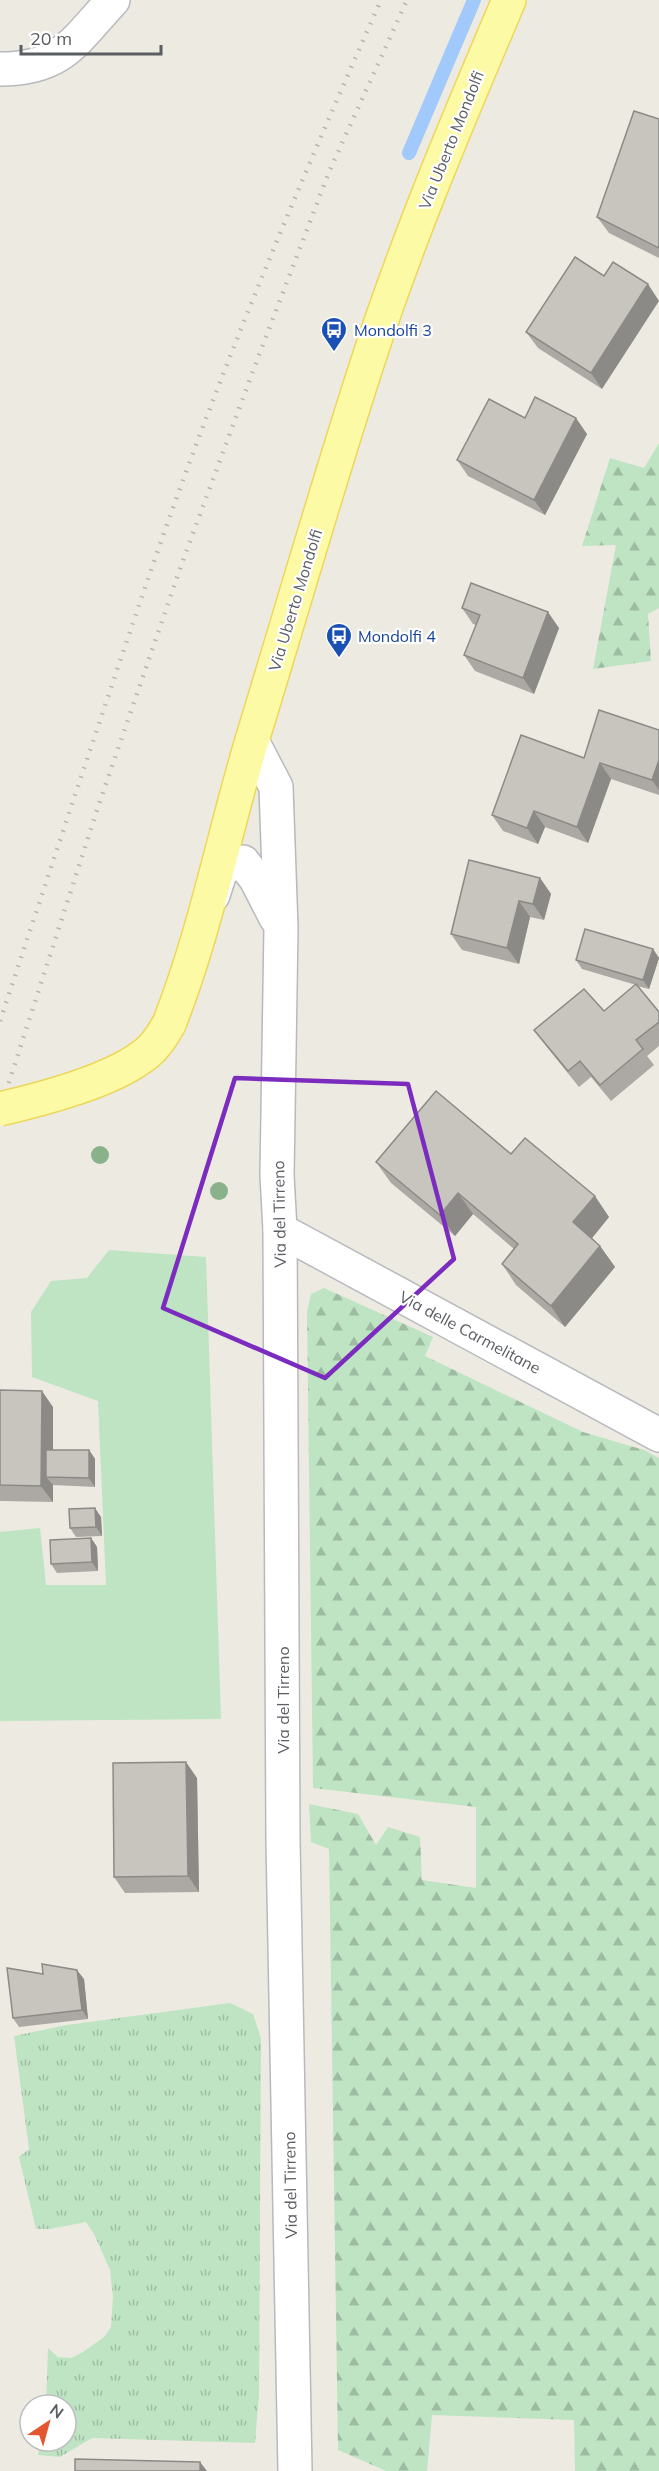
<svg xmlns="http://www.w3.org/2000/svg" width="659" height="2471" font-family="Mulish,sans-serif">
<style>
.grass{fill:url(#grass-tufts)}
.forest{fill:url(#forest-firs)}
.garden{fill:#bee4c3}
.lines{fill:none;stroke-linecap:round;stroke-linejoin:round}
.stream{stroke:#a1c9fc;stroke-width:14}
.minor-casing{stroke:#b7b9be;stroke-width:36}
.major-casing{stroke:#edd75a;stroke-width:36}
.minor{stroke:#fff;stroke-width:33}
.major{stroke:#fdfaa6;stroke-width:33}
.rail{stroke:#b4b5b5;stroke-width:4.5;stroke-dasharray:1.5 8;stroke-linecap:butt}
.major-bridge-casing{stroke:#edd75a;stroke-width:36;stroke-linecap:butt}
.major-bridge{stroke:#fdfaa6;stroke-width:33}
.tree{fill:#89b28b}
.wall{fill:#aca9a4}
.shaded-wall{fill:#8c8a86}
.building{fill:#c8c5bf;stroke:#8c8a86;stroke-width:1.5}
.marked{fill:none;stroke:#7b2cbf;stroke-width:4.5;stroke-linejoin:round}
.labels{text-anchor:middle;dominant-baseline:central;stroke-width:4.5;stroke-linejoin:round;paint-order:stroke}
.street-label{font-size:16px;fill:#5a5d62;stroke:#fff}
.transit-label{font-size:16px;fill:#164399;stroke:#fff;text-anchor:start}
</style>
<defs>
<pattern id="grass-tufts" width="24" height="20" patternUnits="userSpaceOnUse" patternTransform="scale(1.5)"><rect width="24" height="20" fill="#bee4c3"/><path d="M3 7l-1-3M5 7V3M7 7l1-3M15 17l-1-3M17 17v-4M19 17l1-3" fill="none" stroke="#9dbca2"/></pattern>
<pattern id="forest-firs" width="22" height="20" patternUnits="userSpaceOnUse" patternTransform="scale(1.5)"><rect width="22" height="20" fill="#bee4c3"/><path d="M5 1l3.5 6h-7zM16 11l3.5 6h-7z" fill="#9dbca2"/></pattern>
</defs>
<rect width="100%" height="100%" fill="#edebe1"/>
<path class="grass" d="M230 2003 253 2014 261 2038 259 2395 255 2443 92 2438 60 2457 38 2455 41 2441H66V2405H46L48 2348 58 2357 71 2358 83 2352 104 2337 111 2327 113 2297 110 2270 94 2234 86 2222 50 2229H36L19 2157 29 2149 14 2036 67 2025Z"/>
<g class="forest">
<path d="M659 443V608L648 614 651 661 593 669 616 545 582 546 610 458 644 468Z"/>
<path d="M324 1288 433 1337 425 1356 583 1432 644 1450 659 1458V2471H575L574 2420 432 2415 427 2471H386L338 2450 329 1849 311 1842 309 1804 358 1814 376 1845 388 1827 420 1837 422 1880 476 1888V1807L313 1788 307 1312 311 1294Z"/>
</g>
<path class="garden" d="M109 1250 206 1257 221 1719 0 1721V1532L40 1528 46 1585H106L98 1401 32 1377 31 1312 51 1281 87 1278Z"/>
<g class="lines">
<path class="stream" d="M409 153 474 0"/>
<defs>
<g id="minor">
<path d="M0 69C62 69 75 41 113 0"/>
<path d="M252 741 276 787 281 928 277 1175 280 1230 283 1840 295 2471"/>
<path d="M213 895 222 867 243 862 256 879 276 918"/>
<path d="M280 1230 659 1435"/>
</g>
<path id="major" d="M169 1024C206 930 224 833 253 737 291 613 327 487 367 364 407 240 458 120 509 0"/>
</defs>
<use href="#minor" class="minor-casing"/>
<use href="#major" class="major-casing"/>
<use href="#minor" class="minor"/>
<use href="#major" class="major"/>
<g class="rail">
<path d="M0 1021C52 865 103 709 157 553 222 366 300 182 381 0"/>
<path d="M0 1110 99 804 181 566 253 371 329 172 407 0"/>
</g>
<defs>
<path id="major-bridge" d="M0 1109C43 1099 113 1081 147 1053 157 1045 163 1034 169 1024"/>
</defs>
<use href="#major-bridge" class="major-bridge-casing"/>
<use href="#major-bridge" class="major-bridge"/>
</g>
<g class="tree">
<circle cx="100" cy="1155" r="9"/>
<circle cx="219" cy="1191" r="9"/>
</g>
<g class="wall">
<path d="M659 119V258L609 233 597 217Z"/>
<path d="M604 276 602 389 538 348 526 332Z"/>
<path d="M525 418 587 434 545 515 468 476 457 460Z"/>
<path d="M462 608 559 628 534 694 475 671 464 655 476 625 473 624Z"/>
<path d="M659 730V795L611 779 588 843 545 827 538 844 503 831 492 815 584 758Z"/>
<path d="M540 878 551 894 544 920 530 917 519 964 462 950 451 934Z"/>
<path d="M653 949 659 958 649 989 637 986 659 1012V1046L647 1056 654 1065 611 1101 591 1077 579 1087 546 1046 534 1030 604 1011 636 985 582 969 576 960Z"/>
<path d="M511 1154 609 1217 592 1238 600 1246 615 1267 565 1327 516 1285 502 1264 514 1249 473 1214 455 1236 391 1183 376 1162Z"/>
<path d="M0 1390 53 1407V1450H89L95 1459V1487L53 1485V1502L0 1501Z"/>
<path d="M101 1517 102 1536 76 1537 70 1528Z"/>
<path d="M91 1538 97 1547 98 1571 57 1573 51 1564Z"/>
<path d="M197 1778 199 1892 125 1893 114 1877Z"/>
<path d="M43 1974 84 1979 88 2019 19 2027 13 2018Z"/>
</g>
<g class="shaded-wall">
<path d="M648 284 659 301 602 389 591 373Z"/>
<path d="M576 418 587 434 545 515 534 500Z"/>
<path d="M548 612 559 628 534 694 523 678Z"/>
<path d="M659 760V790L652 780Z"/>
<path d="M600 763 611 779 588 843 577 827Z"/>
<path d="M534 811 545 827 538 844 527 828Z"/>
<path d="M540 878 551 894 544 920 533 904Z"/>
<path d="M519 901 530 917 519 964 507 948Z"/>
<path d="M653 949 659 958 649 989 643 980Z"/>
<path d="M458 1193 473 1214 455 1236 440 1215Z"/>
<path d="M595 1196 609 1217 588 1243 573 1222Z"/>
<path d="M600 1246 615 1267 565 1327 551 1306Z"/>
<path d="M42 1391 53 1407V1477H46L53 1485V1502L41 1486Z"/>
<path d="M89 1450 95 1459V1487L89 1478Z"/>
<path d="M95 1508 101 1517 102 1536 96 1527Z"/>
<path d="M91 1538 97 1547 98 1571 92 1562Z"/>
<path d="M186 1762 197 1778 199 1892 188 1876Z"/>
<path d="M77 1970 84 1979 88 2019 82 2010Z"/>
<path d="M200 2462 207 2471H200Z"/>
</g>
<g class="building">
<path d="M634 111 659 119V248L597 217Z"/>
<path d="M575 257 604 276 613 262 648 284 591 373 526 332Z"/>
<path d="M535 397 576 418 534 500 457 460 489 399 525 418Z"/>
<path d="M471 583 548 612 523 678 464 655 480 615 462 608Z"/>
<path d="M599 710 659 730V760L652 780 600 763 577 827 534 811 527 828 492 815 521 735 584 758Z"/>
<path d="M469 860 540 878 533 904 519 901 507 948 451 934Z"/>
<path d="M585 929 653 949 643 980 576 960Z"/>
<path d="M636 984 659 1012V1022L636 1040 643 1049 600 1085 580 1061 568 1071 534 1030 584 989 604 1011Z"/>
<path d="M436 1091 511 1154 525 1138 595 1196 573 1222 600 1246 551 1306 502 1264 518 1244 458 1193 440 1215 376 1162Z"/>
<path d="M0 1390 42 1391 41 1486 0 1485Z"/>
<path d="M46 1450H89V1478L46 1477Z"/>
<path d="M95 1508 96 1527 70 1528 69 1509Z"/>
<path d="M91 1538 92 1562 51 1564 50 1540Z"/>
<path d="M186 1762 188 1876 114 1877 113 1763Z"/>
<path d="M42 1964 77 1970 82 2010 13 2018 7 1968 43 1974Z"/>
<path d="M75 2459 200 2462V2471H75Z"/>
</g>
<path class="marked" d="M235 1078 408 1084 454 1259 325 1378 163 1308Z"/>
<defs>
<symbol id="bus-pin" viewBox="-11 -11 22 30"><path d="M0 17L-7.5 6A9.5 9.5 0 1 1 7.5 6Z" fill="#1a4fb4" stroke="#fff"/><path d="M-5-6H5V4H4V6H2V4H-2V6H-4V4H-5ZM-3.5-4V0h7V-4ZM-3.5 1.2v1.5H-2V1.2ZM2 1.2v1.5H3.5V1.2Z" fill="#fff"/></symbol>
</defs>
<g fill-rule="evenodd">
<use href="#bus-pin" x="319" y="315" width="30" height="40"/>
<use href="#bus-pin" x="324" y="621" width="30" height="40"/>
</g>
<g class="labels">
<g class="street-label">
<text transform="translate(451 140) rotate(-68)">Via Uberto Mondolfi</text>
<text transform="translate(295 600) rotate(-73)">Via Uberto Mondolfi</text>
<text transform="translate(279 1214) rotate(-91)">Via del Tirreno</text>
<text transform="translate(470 1332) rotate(28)">Via delle Carmelitane</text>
<text transform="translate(283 1700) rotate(-90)">Via del Tirreno</text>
<text transform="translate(290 2185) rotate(-91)">Via del Tirreno</text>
</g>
<g class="transit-label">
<text x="354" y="330">Mondolfi 3</text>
<text x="358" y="636">Mondolfi 4</text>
</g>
</g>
<g transform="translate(48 2423) rotate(36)"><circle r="28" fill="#ffffff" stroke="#bdbec0" stroke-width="1.5"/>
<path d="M0-4.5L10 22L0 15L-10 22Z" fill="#e45530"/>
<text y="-9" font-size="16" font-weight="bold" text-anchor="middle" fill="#5a5d62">N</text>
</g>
<path d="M21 45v9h140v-9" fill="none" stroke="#5a5d62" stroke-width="3"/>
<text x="30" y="45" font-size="18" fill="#5a5d62" stroke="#ffffff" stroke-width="4.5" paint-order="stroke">20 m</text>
</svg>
